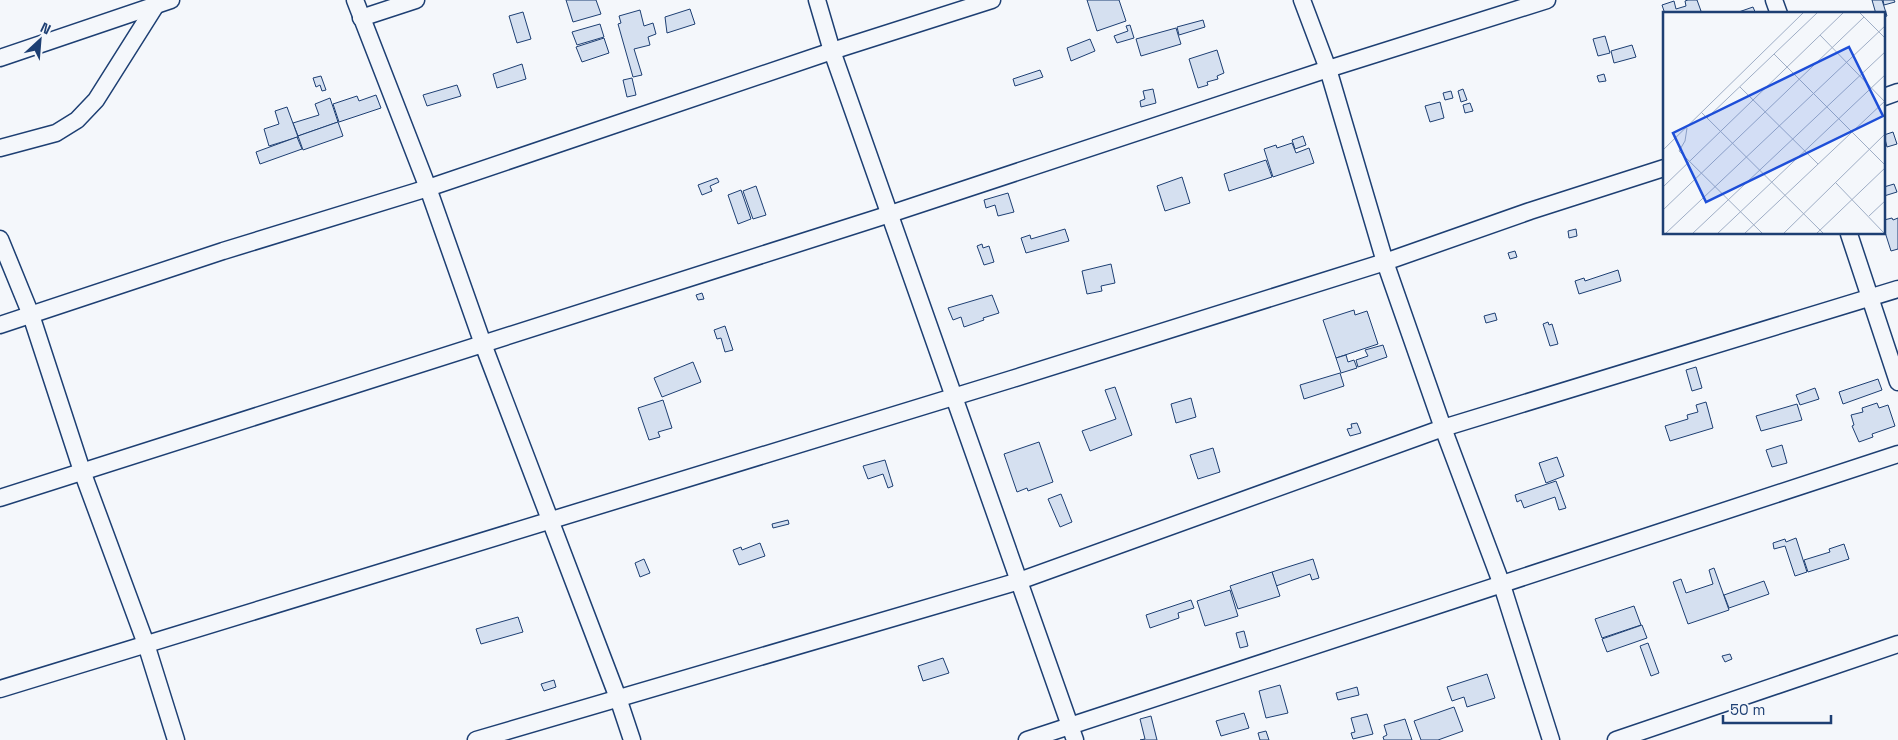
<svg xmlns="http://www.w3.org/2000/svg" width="1898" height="740" font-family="'Space Grotesk',sans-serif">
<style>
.building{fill:#d5e0f0;stroke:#1d3f73}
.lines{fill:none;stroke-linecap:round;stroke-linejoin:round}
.minor-casing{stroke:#1d3f73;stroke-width:19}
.minor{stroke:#f4f7fb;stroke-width:16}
.inset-road{fill:none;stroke:#9eadc5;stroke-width:1}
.view{fill:#1d4ed8;fill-opacity:0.15;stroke:#1d4ed8;stroke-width:2.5}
.inset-edge{fill:none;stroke:#1d3f73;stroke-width:2.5}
</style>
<rect width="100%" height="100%" fill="#f4f7fb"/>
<g class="building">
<path d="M566 0H596L601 14 573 22Z"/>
<path d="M1087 0H1119L1126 21 1097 31Z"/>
<path d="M1688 0H1697L1701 11 1693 14H1665L1662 5 1674 1 1676 9 1686 6 1685 1Z"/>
<path d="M1872 0H1882L1887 16 1884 17V14H1876Z"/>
<path d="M1883 0H1894L1895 2 1884 5Z"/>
<path d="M1753 7 1756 14H1733Z"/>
<path d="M690 9 695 24 667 33 665 17Z"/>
<path d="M640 10 644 26 653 23 656 34 648 37 650 45 634 49 642 75 633 77 618 24 621 23 619 16Z"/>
<path d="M523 12 531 39 517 43 509 16Z"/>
<path d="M1203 20 1205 27 1179 35 1177 27Z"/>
<path d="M600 24 604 37 577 45 572 32Z"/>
<path d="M1130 25 1134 38 1117 43 1114 36 1128 31 1126 26Z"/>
<path d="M1176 28 1181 44 1141 56 1136 39Z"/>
<path d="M1605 36 1610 53 1598 56 1593 39Z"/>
<path d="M604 38 609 53 582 62 576 47Z"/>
<path d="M1090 39 1095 51 1071 61 1067 48Z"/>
<path d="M1632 45 1636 57 1614 63 1611 51Z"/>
<path d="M1217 50 1224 73 1217 76 1218 79 1207 82 1208 85 1198 88 1189 59Z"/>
<path d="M522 64 526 79 497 88 493 74Z"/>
<path d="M1040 70 1043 77 1015 86 1013 79Z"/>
<path d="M1604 74 1606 81 1599 82 1597 76Z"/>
<path d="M321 76 326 90 322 91 320 85 316 87 313 78Z"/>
<path d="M632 78 636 95 627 97 623 80Z"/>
<path d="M457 85 461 96 427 106 423 95Z"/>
<path d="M1153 89 1156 103 1141 107 1140 101 1145 99 1143 91Z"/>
<path d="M1463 89 1467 100 1461 102 1458 91Z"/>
<path d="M1451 91 1453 98 1445 100 1443 93Z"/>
<path d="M376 95 381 108 339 122 333 104 357 96 359 101Z"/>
<path d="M330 98 338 122 298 136 293 123 319 115 315 104Z"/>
<path d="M1440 102 1444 118 1430 122 1425 106Z"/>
<path d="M1470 103 1473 111 1465 113 1463 105Z"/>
<path d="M287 107 298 137 269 146 264 129 279 124 275 111Z"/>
<path d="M338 122 343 136 303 150 298 136Z"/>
<path d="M1893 132 1897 144 1887 147 1884 135Z"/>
<path d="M1303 136 1306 145 1295 149 1292 140Z"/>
<path d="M297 137 302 149 260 164 256 152Z"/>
<path d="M1292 143 1296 153 1309 148 1314 163 1273 177 1264 149 1276 145 1277 148Z"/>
<path d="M1266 160 1272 177 1229 191 1224 174Z"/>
<path d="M1182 177 1190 203 1165 211 1157 186Z"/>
<path d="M717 178 719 182 710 186 712 191 702 195 698 185Z"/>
<path d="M1894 184 1897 192 1884 196V187Z"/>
<path d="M756 186 766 215 753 219 743 191Z"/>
<path d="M741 190 751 219 738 224 728 195Z"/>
<path d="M1008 193 1014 212 998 216 995 205 986 208 984 200Z"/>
<path d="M1892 218 1893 220 1898 218V249L1891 251 1884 229V220Z"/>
<path d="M1065 229 1069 241 1026 253 1021 238 1030 235 1031 239Z"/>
<path d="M1576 229 1577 236 1569 238 1568 231Z"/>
<path d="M982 244 983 248 989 246 994 262 984 265 977 246Z"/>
<path d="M1515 251 1517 257 1510 259 1508 253Z"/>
<path d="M1111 264 1115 283 1101 286 1102 291 1087 294 1082 271Z"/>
<path d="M1618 270 1621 281 1579 294 1575 281 1584 278 1585 281Z"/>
<path d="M702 293 704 299 698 300 696 295Z"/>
<path d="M992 295 999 313 983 318 984 320 964 327 961 317 953 320 948 308Z"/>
<path d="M1354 310 1355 315 1367 311 1378 344 1336 358 1323 320Z"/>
<path d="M1495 313 1497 320 1486 323 1484 316Z"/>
<path d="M1548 322 1549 325 1552 324 1558 344 1550 346 1543 324Z"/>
<path d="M725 326 733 350 725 352 721 338 717 339 714 330Z"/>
<path d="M1383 345 1387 357 1358 367 1356 360 1368 356 1365 350Z"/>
<path d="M1346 355 1348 362 1354 360 1357 368 1341 373 1336 358Z"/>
<path d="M693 362 701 382 662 397 654 378Z"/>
<path d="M1696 367 1702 388 1692 391 1686 370Z"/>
<path d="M1340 373 1344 386 1304 399 1300 385Z"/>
<path d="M1878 379 1882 390 1843 404 1839 392Z"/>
<path d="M1115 387 1132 435 1090 451 1082 431 1116 419 1105 390Z"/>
<path d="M1815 388 1819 399 1800 405 1796 395Z"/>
<path d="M1191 398 1196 417 1176 423 1171 404Z"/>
<path d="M663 400 672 428 658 432 660 437 649 440 638 408Z"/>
<path d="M1706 402 1713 428 1670 441 1665 426 1688 419 1687 415 1698 412 1696 405Z"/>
<path d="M1877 403 1879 408 1888 405 1895 426 1872 434 1873 437 1859 442 1852 426 1854 425 1851 415 1863 412 1862 408Z"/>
<path d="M1797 404 1802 420 1761 431 1756 416Z"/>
<path d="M1357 423 1361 433 1350 436 1347 429 1352 428 1351 424Z"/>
<path d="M1039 442 1053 482 1028 491 1027 488 1017 492 1004 454Z"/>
<path d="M1782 445 1787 463 1772 467 1766 450Z"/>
<path d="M1213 448 1220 472 1198 479 1190 455Z"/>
<path d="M1557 457 1564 476 1546 483 1539 463Z"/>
<path d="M885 460 893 486 888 488 883 474 868 479 863 466Z"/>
<path d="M1556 481 1566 508 1559 510 1555 497 1524 508 1521 500 1517 502 1515 495Z"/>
<path d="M1061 494 1072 522 1060 527 1048 499Z"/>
<path d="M788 520 789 524 773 528 772 524Z"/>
<path d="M1796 538 1807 572 1795 576 1785 546 1774 549 1773 543 1785 539 1786 542Z"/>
<path d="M760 543 765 556 739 565 733 550 741 547 742 550Z"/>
<path d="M1844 544 1849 559 1808 572 1804 560 1830 552 1829 549Z"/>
<path d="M644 559 650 573 640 577 635 563Z"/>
<path d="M1313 559 1319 578 1312 580 1310 574 1276 586 1272 572Z"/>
<path d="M1714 568 1729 610 1688 624 1673 582 1681 579 1686 593 1713 584 1709 570Z"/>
<path d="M1272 572 1280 596 1238 609 1230 586Z"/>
<path d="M1764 581 1769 594 1729 608 1724 595Z"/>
<path d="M1230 590 1238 616 1205 626 1197 601Z"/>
<path d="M1191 600 1194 608 1178 613 1179 618 1150 628 1146 615Z"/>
<path d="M1634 606 1641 625 1602 638 1595 619Z"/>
<path d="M518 617 523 632 481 644 476 629Z"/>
<path d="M1642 625 1647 638 1607 652 1602 639Z"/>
<path d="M1244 631 1248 646 1240 648 1236 633Z"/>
<path d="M1648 643 1659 673 1651 676 1640 646Z"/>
<path d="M1730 654 1732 659 1725 662 1722 656Z"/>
<path d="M943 658 949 673 923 681 918 666Z"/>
<path d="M1487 674 1495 698 1467 707 1464 697 1452 701 1447 687Z"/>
<path d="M554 680 556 687 544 691 541 684Z"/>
<path d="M1280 685 1288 713 1266 718 1259 691Z"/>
<path d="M1357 687 1359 695 1338 700 1336 693Z"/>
<path d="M1454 707 1463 731 1438 740H1421L1414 721Z"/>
<path d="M1244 713 1249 728 1221 736 1216 721Z"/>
<path d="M1367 714 1373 734 1353 739 1351 733 1355 732 1351 718Z"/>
<path d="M1151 716 1157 740H1140L1145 739 1140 719Z"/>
<path d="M1405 719 1412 740H1384L1383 737 1387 735 1384 725Z"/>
<path d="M1266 731 1269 740H1260L1258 733Z"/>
</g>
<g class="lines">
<defs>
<g id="minor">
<path d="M355 0 428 188 483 344 618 698 632 740"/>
<path d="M817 0 832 51 1075 740"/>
<path d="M1302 0 1328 69 1385 262 1443 428 1502 585 1551 740"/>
<path d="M1774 0 1779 14"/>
<path d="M361 18 416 0"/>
<path d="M0 58 171 0"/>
<path d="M1884 97 1898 92"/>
<path d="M0 148 56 133 77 120 96 100 156 5"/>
<path d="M1849 234 1898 382"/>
<path d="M0 239 31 315 82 471 146 644 176 740"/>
<path d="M0 325 223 251 428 188 832 51 992 0"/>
<path d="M0 498 890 214 1328 69 1547 0"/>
<path d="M0 689 1012 379 1385 262 1530 211 1664 168"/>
<path d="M476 740 1019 581 1443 428 1898 289"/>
<path d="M1027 740 1898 454"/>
<path d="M1616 740 1898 644"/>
</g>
</defs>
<use href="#minor" class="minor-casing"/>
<use href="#minor" class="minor"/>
</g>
<g transform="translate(1663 12)">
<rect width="222" height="222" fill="#f4f7fb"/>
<path class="inset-road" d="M197 1 223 27M157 23 223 91M111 42 223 154M77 75 155 152M38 100 161 222M44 106 154 1M24 116 22 129 16 139 100 222M0 138 140 1M173 171 221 221M0 175 180 1M0 198 201 5M206 204 223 188M2 222 223 13M29 222 223 39M54 222 223 62M81 222 223 88M120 222 223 121M153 222 223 155"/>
<path class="view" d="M186 35 220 104 43 190 10 121Z"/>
<rect width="222" height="222" class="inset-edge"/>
</g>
<g transform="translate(40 40) rotate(26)" stroke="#f4f7fb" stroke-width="4" paint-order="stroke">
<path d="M0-4L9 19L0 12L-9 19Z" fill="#1d3f73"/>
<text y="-8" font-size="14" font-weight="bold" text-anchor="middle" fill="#1d3f73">N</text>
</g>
<path d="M1723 715v8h108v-8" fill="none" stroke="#1d3f73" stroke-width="2.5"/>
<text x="1730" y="715" font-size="15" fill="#1d3f73" stroke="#f4f7fb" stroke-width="4" paint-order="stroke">50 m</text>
</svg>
